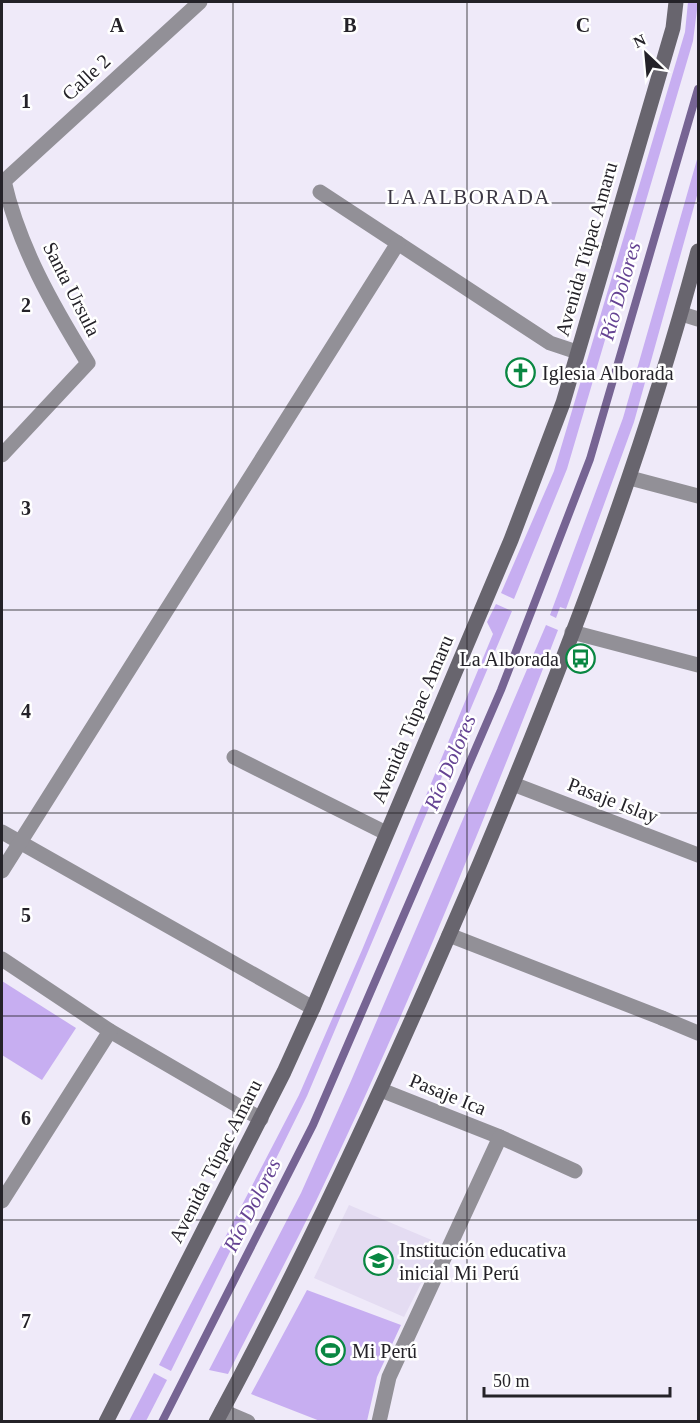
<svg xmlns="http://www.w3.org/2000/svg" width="700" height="1423" font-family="Georgia,serif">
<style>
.built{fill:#e4dcf2}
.green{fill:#c7aef1}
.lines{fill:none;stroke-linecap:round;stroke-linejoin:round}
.stream{stroke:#766493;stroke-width:8}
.lane{stroke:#929097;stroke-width:15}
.street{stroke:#929097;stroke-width:15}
.secondary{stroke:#68656e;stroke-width:15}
.grid{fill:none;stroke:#242228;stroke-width:1.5;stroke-opacity:0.55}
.labels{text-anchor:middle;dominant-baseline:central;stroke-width:5;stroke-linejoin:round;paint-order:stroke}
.street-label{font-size:20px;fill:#242228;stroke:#fff}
.poi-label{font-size:20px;fill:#242228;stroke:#fff;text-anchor:start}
.neighbourhood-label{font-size:21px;letter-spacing:1.5px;fill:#3c3844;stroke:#fff}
.water-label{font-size:21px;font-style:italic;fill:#654393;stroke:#fff}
.grid-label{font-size:20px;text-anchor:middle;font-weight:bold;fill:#242228;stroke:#fff;stroke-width:5;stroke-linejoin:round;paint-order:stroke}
</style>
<rect width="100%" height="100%" fill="#efeaf9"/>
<path class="built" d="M349 1205 441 1244 404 1317 314 1278Z"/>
<g class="green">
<path d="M688 2H698L693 41 567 469 514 599 501 593 554 471 685 32Z"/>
<path d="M698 156V192L634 422 566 609 560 607 556 618 550 615 623 418Z"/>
<path d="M496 604 512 611 307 1096 171 1371 159 1365 299 1095 362 950 493 634 487 622Z"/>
<path d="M546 625 558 630C484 822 406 1014 317 1199 288 1258 258 1315 228 1374L209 1370 301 1193 351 1081Z"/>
<path d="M2 981 76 1028 42 1080 2 1055Z"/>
<path d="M307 1290 401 1325 377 1377 367 1421H320L251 1394Z"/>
<path d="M154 1373 167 1380 146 1421H129Z"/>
</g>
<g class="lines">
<path class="stream" d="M162 1422 313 1125 501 690 590 459 698 89"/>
<path class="lane" d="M662 1018 698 1033"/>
<g class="street">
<path d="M2 183 200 2"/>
<path d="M320 192 550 343 577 352"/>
<path d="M682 314 698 319"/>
<path d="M2 455 88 363C53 306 19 247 4 181"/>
<path d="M630 478 698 496"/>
<path d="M572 632 698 665"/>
<path d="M234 757 386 833"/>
<path d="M513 784 698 855"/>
<path d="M2 832 313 1008"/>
<path d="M2 871 398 243"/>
<path d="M449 935 662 1018"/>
<path d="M2 959 110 1031 261 1119"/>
<path d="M381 1090 500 1137 575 1171"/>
<path d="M2 1201 110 1031"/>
<path d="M222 1411 248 1422"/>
<path d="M379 1422 389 1377 500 1137"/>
</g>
<g class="secondary">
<path d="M106 1422 284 1072 313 1008 511 540 563 403 673 28 676 2"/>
<path d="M216 1422C314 1240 399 1053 480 863 564 663 642 461 698 251"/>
</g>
</g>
<path class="grid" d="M233 2V1422M467 2V1422M2 203H698M2 407H698M2 610H698M2 813H698M2 1016H698M2 1220H698"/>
<defs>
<symbol id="church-ring" viewBox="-11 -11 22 22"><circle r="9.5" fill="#fff" stroke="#098742" stroke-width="1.5"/><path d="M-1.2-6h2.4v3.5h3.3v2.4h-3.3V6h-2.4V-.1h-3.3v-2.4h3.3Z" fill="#098742"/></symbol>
<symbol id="bus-ring" viewBox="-11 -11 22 22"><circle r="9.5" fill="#fff" stroke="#098742" stroke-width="1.5"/><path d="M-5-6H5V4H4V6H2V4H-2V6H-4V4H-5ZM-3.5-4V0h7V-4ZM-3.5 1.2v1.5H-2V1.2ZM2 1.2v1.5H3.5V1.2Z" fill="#098742"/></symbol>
<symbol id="school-ring" viewBox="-11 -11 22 22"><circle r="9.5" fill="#fff" stroke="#098742" stroke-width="1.5"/><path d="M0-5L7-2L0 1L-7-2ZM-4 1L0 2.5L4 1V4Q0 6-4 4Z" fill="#098742"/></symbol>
<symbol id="stadium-ring" viewBox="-11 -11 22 22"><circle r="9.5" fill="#fff" stroke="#098742" stroke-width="1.5"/><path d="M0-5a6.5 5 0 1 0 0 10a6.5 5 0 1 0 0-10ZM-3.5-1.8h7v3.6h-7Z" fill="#098742"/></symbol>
</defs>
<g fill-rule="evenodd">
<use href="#church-ring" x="504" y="356" width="33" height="33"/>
<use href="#bus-ring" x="564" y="642" width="33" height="33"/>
<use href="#school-ring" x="362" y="1244" width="33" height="33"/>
<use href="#stadium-ring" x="314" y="1334" width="33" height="33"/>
</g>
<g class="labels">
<g class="street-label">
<text transform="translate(86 77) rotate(-43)">Calle 2</text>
<text transform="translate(586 249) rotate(-74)">Avenida Túpac Amaru</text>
<text transform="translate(72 289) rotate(63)">Santa Ursula</text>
<text transform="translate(412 719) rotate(-67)">Avenida Túpac Amaru</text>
<text transform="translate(613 800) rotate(21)">Pasaje Islay</text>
<text transform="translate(448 1094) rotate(22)">Pasaje Ica</text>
<text transform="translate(215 1161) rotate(-63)">Avenida Túpac Amaru</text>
</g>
<g class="poi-label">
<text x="542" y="373">Iglesia Alborada</text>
<text x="559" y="659" text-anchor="end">La Alborada</text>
<text x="399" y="1250">Institución educativa<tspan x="399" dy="23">inicial Mi Perú</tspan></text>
<text x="352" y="1351">Mi Perú</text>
</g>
<g class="neighbourhood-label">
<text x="469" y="197">LA ALBORADA</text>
</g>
<g class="water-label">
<text transform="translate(620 291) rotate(-74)">Río Dolores</text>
<text transform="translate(450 762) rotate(-67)">Río Dolores</text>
<text transform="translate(252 1205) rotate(-63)">Río Dolores</text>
</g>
</g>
<g class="grid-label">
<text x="117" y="32">A</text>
<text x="350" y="32">B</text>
<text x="583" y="32">C</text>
<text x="26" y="108">1</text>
<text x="26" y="312">2</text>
<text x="26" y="515">3</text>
<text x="26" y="718">4</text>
<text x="26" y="922">5</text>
<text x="26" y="1125">6</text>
<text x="26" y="1328">7</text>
</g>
<rect width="700" height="1423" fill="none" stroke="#242228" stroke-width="6"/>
<g transform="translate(646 54) rotate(334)" stroke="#ffffff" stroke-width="4.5" paint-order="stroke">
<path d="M0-4.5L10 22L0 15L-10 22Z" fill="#242228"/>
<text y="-9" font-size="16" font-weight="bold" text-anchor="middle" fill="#242228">N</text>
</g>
<path d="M484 1387v9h186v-9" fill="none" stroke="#242228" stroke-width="3"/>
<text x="493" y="1387" font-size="18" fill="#242228" stroke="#ffffff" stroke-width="4.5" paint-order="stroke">50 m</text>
</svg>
